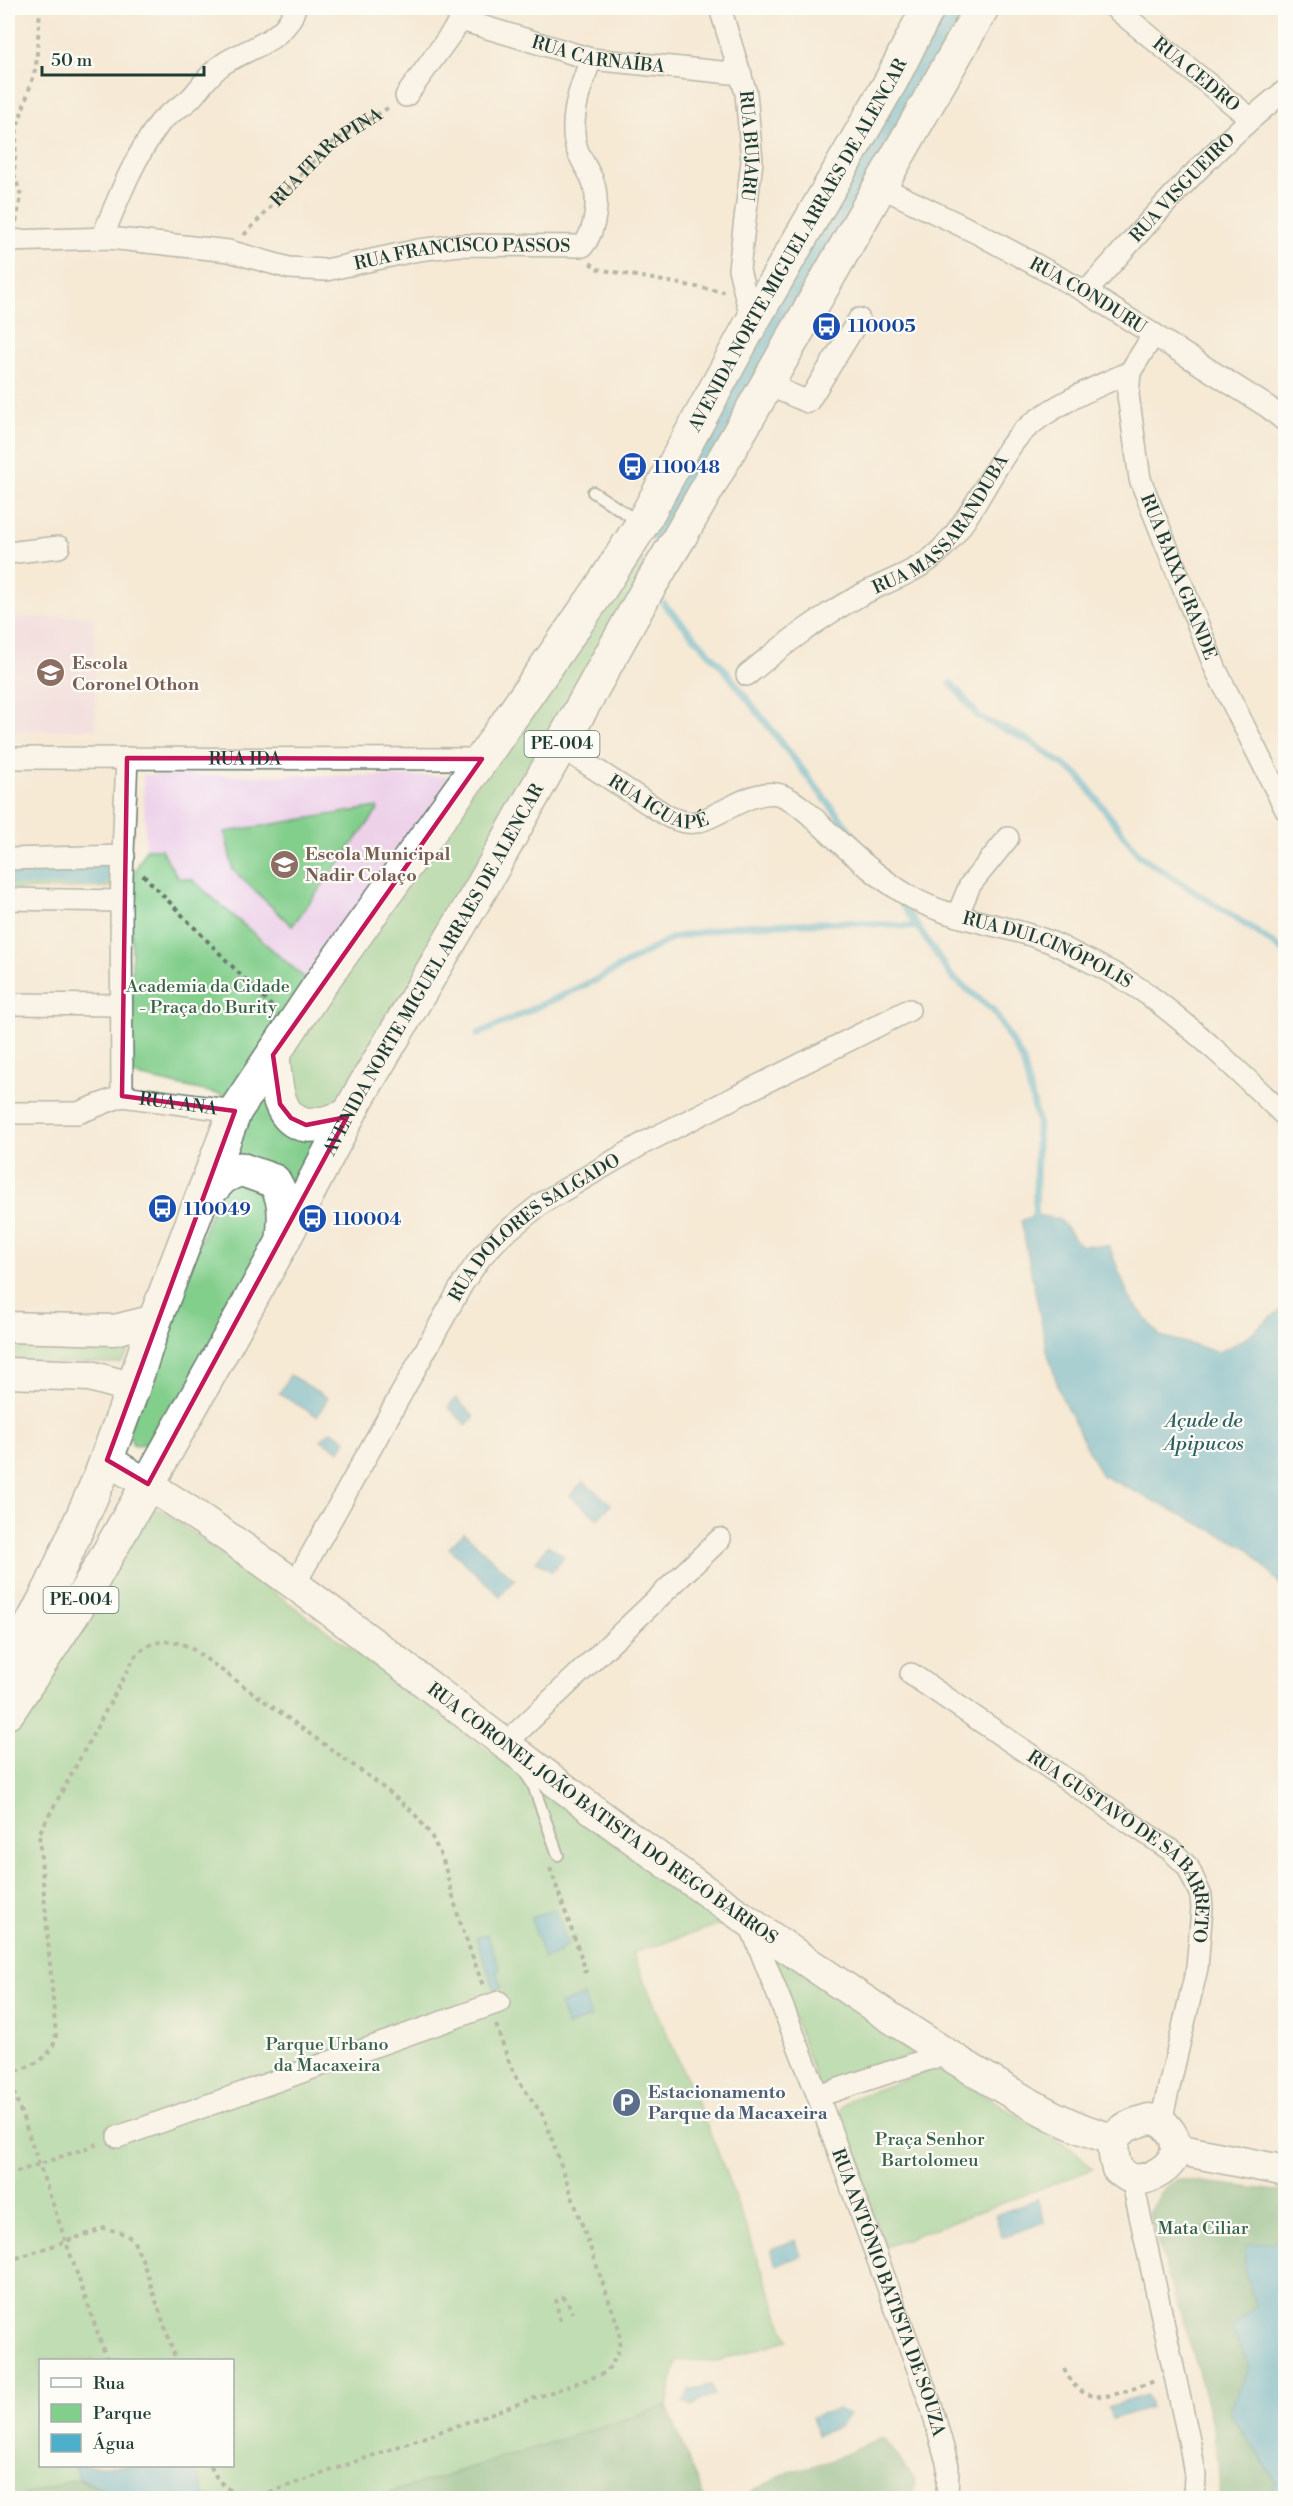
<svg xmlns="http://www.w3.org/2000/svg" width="1293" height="2506" font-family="'Libre Bodoni',serif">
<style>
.built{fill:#edd1e9}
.green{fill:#82ce8b;stroke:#508660;stroke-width:1.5;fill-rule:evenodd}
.forest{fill:#69b177;stroke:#447756;stroke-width:1.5}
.water{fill:#4dafcc;stroke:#367680;stroke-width:1.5}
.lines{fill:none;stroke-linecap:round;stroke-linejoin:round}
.stream{stroke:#4dafcc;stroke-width:7}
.canal{stroke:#4dafcc;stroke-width:22}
.lane-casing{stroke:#6a7a6d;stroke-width:14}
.street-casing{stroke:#6a7a6d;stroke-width:24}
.secondary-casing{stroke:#6a7a6d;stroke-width:33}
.primary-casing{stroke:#6a7a6d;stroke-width:36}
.path{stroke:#6a7a6d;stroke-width:4;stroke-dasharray:4.5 4.5;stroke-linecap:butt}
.lane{stroke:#fff;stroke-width:10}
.street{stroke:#fff;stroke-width:21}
.secondary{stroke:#fff;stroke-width:30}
.primary{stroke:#fff;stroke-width:33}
.marked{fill:none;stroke:#c2185b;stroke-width:4.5;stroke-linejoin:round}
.labels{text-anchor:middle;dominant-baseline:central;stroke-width:4.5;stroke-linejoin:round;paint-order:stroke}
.shield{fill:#fdfcf7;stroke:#62766e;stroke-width:1.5}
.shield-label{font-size:16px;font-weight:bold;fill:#1f3d34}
.street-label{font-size:18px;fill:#1f3d34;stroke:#fdfcf7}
.transit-label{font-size:18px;font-weight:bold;fill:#164399;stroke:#fdfcf7;text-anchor:start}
.education-label{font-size:18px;font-weight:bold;fill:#785e54;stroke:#fdfcf7;text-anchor:start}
.park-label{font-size:18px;fill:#38614a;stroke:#fdfcf7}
.service-label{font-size:18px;font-weight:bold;fill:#4e5e75;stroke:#fdfcf7;text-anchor:start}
.water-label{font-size:20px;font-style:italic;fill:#2d5f62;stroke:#fdfcf7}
</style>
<rect width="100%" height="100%" fill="#fdfcf7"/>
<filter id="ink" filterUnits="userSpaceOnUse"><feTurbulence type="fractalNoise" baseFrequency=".0167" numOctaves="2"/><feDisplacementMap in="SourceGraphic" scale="12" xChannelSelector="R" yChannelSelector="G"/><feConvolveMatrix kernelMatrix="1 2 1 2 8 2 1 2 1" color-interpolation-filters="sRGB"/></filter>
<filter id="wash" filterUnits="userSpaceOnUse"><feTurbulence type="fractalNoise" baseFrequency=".008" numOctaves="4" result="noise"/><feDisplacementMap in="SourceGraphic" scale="24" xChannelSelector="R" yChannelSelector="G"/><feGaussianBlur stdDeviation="1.35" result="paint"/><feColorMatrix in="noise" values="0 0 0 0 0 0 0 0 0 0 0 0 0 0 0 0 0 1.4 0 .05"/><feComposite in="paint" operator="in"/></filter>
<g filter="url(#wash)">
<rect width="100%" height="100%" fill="#f5ead6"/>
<g class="built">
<path d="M94 616 96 729 8 731V618Z"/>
<path d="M143 775 454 776 308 981 191 879 178 878 161 849H146Z"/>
</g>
<g class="green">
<path d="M639 551 647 572 159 1443 133 1445 128 1431 249 1112Z"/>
<path d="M377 807 378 810 292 926 233 870 225 832Z"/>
<path d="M146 849H161L178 878 191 879 308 981 231 1095H223L133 1075 131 880Z"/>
<path d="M121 859 119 887 8 890V862Z"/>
<path d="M8 1336 129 1339C131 1346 127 1358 120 1363H8Z"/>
<path d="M148 1509 161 1510 315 1622 722 1924 632 1953 716 2147 788 2340 717 2361 676 2360 667 2406 374 2498H119L76 2479 16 2498H8V1723ZM40 2360H232V2466H40Z"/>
<path d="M763 1930 935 2048 819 2088Z"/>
<path d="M935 2070 949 2073 1076 2152 1093 2169 885 2247 839 2126C837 2115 839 2107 849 2100L925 2072Z"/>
</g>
<g class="forest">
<path d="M1178 2179 1285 2192V2242L1246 2245 1244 2269 1256 2305 1231 2329 1250 2366 1229 2413 1257 2451 1275 2482 1268 2498H1219C1221 2460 1212 2422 1202 2385 1186 2327 1166 2271 1149 2214L1163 2189Z"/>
<path d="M667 2406 704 2498H374Z"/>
<path d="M883 2438 915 2480 912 2498H740L789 2472 827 2462Z"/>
<path d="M76 2479 119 2498H16Z"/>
</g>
<g class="water">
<path d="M1035 1215 1059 1219 1080 1245 1109 1246 1129 1297 1160 1336 1219 1352 1244 1339 1285 1306V1590L1248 1548 1101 1475 1061 1396 1047 1351 1021 1221Z"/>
<path d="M290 1375 328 1398 317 1416 279 1394Z"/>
<path d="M456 1398 474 1417 466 1425 448 1407Z"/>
<path d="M331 1431 346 1440 340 1451 321 1440Z"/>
<path d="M583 1481 611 1504 598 1519 570 1496Z"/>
<path d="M464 1533 515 1580 500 1596 449 1548Z"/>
<path d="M548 1545 564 1556 552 1572 536 1561Z"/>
<path d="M556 1909 568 1946 559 1949 560 1953 544 1959 531 1918Z"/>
<path d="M487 1934 500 1970 496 1972 501 1988 495 1990 476 1938Z"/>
<path d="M584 1996 591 2018 567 2026 559 2004Z"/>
<path d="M1037 2200 1045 2222 1002 2237 995 2215Z"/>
<path d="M796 2240 801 2256 776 2265 771 2249Z"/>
<path d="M1281 2241 1286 2242 1285 2498H1268L1275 2482 1257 2451 1229 2413 1250 2366 1231 2329 1256 2305 1244 2269 1246 2245Z"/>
<path d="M711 2385 715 2396 698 2401 693 2406 683 2402 690 2390Z"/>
<path d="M1147 2395 1151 2407 1112 2419 1108 2407Z"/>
<path d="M837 2409 849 2415 839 2427 817 2435 812 2417Z"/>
<path d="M75 2466H196L206 2498H123L79 2478Z"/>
</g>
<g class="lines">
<g class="stream">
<path d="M664 604 725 670 857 840"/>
<path d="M951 683 979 717 1028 740 1078 775 1140 856 1254 930 1286 953"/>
<path d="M902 904 952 977 993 1010 1023 1061 1038 1122 1035 1215"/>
<path d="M478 1034 600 978 672 938 734 926 844 922 918 927"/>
</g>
<g class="canal">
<path d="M659 532 955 8"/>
<path d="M8 874 101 875"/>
</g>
</g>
</g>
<g filter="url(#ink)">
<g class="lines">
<defs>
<g id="lane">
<path d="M593 492 639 522"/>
<path d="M524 1771 533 1785 558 1855"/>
</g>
<g id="street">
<path id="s2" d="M720 8 746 93 752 161 739 269 752 322"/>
<path id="s3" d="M1115 8 1250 118"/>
<path id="s4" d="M461 20 591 59 741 74"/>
<path d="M406 96 461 20 465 8"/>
<path id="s5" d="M879 186 979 234 1086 292 1268 407 1286 422"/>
<path d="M102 238C118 199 133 159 159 124 167 113 181 108 191 98 202 86 211 71 226 62 251 47 286 40 295 8"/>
<path id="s6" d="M8 241 109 238 229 251 289 268 326 270 418 250 459 245 583 246C596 230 600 198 592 179 584 162 574 151 574 132 573 106 582 83 591 59"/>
<path id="s7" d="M1086 292C1149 222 1211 148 1286 90"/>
<path id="s8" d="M1154 334 1130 372 1128 395 1140 479 1216 670 1286 810"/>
<path d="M766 384 808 402 859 319"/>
<path d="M8 553 59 547"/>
<path id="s9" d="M747 675C782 646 818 618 859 596 882 583 910 575 932 558 969 527 987 476 1016 439 1040 410 1095 387 1130 372"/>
<path id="s10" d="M561 747 669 817C678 820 687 824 696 822 720 817 755 786 781 795 801 803 818 823 834 837 856 858 882 880 909 896 950 920 998 923 1042 939 1055 943 1067 950 1079 956 1102 967 1126 979 1147 994 1196 1030 1242 1074 1286 1117"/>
<path id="s11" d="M8 758 482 759"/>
<path d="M8 859 124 856"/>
<path d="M8 899 121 901"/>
<path d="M957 916 970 885 1008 838"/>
<path d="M8 1004 121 1005"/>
<path d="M122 1096 121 901 127 758"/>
<path id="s12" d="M8 1113H78L122 1096 235 1111"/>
<path id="s13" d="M295 1584 463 1283 481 1257 501 1236 542 1203 644 1143 909 1010"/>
<path id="s14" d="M911 1674 1172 1851 1188 1867 1201 1896 1202 1908 1197 1968 1161 2121"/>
<path d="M505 1744 720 1539"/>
<path id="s15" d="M749 1922 818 2096 931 2405 948 2466 947 2498"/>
<path d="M818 2096 944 2054"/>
<path d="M118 2137 499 2002"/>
<path d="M1132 2179 1190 2445 1195 2475 1194 2498"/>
</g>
<g id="secondary">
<path d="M8 1327 114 1330 155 1320"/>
<path d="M8 1373 90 1376 133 1388"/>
<path id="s16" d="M107 1460C246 1541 372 1643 500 1740 614 1827 730 1910 849 1990 898 2023 947 2055 998 2085 1035 2107 1072 2129 1114 2139"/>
<path d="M1149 2119 1161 2121C1168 2128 1177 2138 1176 2149 1175 2166 1149 2182 1133 2179 1128 2178 1121 2172 1117 2169 1108 2136 1116 2128 1149 2119Z"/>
<path d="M1176 2149 1286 2171"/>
</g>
<g id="primary">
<path d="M273 1055C275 1077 275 1121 306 1125 315 1127 337 1119 347 1117"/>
<path d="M203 1198 223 1177 240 1169 274 1181C286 1200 285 1216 283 1238"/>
<path id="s17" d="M8 1670 52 1585 100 1477 133 1388 155 1320 235 1111 323 980 482 759 598 592 642 524 752 322 891 81 928 8"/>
<path id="s18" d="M8 1712 76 1609 148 1484 282 1243 358 1097 482 887 646 592 679 538 982 8"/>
</g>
</defs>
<use href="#lane" class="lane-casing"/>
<use href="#street" class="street-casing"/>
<use href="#secondary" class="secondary-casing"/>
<use href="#primary" class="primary-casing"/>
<g class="path">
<path d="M16 222 21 196 14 174 17 127 36 68 40 8"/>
<path id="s1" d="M244 235 330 144 391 106"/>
<path d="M590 263 598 269 724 292"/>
<path d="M143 875 272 1007"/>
<path d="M550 1868 586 1971 582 1972"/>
<path d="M8 2074C30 2066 51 2061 56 2036L39 1834 136 1655C151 1639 172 1638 191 1648L375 1781 413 1812 431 1835 443 1860 459 1919 483 1986"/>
<path d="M8 2075 107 2360"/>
<path d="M8 2175 101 2143"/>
<path d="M8 2261 105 2228 125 2234 133 2240 142 2259 176 2360"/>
<path d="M560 2321 556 2301 562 2297 567 2300 572 2313"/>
<path d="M1064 2369C1084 2414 1120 2392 1155 2381"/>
<path d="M211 2466C219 2488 238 2499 262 2495L605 2373C618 2357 622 2347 618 2326L544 2117 517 2079 509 2062 496 2025"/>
</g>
<use href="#lane" class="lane"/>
<use href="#street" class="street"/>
<use href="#secondary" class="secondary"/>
<use href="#primary" class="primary"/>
</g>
</g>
<path d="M0 0H1293V2506H0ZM127 758 482 759 273 1055 280 1104 291 1118 306 1125 347 1117 148 1484 107 1460 235 1111 122 1096Z" fill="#f5ead6" fill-opacity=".55" fill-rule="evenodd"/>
<path class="marked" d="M127 758 482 759 273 1055 280 1104 291 1118 306 1125 347 1117 148 1484 107 1460 235 1111 122 1096Z"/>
<defs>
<symbol id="bus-disc" viewBox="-11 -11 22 22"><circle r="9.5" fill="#1a4fb4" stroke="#fdfcf7"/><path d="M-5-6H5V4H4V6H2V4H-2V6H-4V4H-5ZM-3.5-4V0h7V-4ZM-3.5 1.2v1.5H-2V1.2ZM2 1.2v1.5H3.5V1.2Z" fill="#fff"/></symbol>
<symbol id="school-disc" viewBox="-11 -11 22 22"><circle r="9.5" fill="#8d6e63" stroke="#fdfcf7"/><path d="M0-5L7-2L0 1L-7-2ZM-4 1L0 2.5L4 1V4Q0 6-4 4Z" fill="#fff"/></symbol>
<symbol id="parking-disc" viewBox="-11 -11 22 22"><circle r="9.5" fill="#5c6f8a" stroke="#fdfcf7"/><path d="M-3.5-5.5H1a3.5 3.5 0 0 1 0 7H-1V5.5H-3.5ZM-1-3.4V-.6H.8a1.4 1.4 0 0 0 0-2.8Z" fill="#fff"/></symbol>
</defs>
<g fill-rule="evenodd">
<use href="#bus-disc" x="810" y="310" width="33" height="33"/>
<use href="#bus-disc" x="616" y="450" width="33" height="33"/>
<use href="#school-disc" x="34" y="656" width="33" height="33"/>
<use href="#school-disc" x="268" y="848" width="33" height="33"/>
<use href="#bus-disc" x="146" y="1192" width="33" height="33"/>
<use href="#bus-disc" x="296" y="1202" width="33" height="33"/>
<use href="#parking-disc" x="610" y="2086" width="33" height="33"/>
</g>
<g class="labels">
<g class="shield">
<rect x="524.5" y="731" width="75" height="26" rx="4.5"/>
<rect x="43.5" y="1587" width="75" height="26" rx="4.5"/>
</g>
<g class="shield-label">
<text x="562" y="744">PE-004</text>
<text x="81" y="1600">PE-004</text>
</g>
<g class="street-label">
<text stroke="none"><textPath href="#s4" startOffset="142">RUA CARNAÍBA</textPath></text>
<text stroke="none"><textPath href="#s3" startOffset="105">RUA CEDRO</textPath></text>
<text stroke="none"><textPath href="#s2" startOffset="142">RUA BUJARU</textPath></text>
<text stroke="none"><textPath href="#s1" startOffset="114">RUA ITARAPINA</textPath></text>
<text stroke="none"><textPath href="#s7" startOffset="142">RUA VISGUEIRO</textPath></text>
<text stroke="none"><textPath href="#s17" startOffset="1638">AVENIDA NORTE MIGUEL ARRAES DE ALENCAR</textPath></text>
<text stroke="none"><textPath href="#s6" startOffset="459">RUA FRANCISCO PASSOS</textPath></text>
<text stroke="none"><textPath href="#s5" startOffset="236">RUA CONDURU</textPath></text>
<text stroke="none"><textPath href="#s9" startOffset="249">RUA MASSARANDUBA</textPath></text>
<text stroke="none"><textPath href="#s8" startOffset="258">RUA BAIXA GRANDE</textPath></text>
<text stroke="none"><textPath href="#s11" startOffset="237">RUA IDA</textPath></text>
<text stroke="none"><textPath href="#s10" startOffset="114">RUA IGUAPÉ</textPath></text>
<text stroke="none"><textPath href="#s10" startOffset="560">RUA DULCINÓPOLIS</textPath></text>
<text stroke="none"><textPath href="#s18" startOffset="856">AVENIDA NORTE MIGUEL ARRAES DE ALENCAR</textPath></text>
<text stroke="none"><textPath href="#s12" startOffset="174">RUA ANA</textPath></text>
<text stroke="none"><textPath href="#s13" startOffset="436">RUA DOLORES SALGADO</textPath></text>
<text stroke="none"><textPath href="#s16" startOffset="609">RUA CORONEL JOÃO BATISTA DO REGO BARROS</textPath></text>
<text stroke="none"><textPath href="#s14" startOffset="280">RUA GUSTAVO DE SÁ BARRETO</textPath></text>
<text stroke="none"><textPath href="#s15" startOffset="396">RUA ANTÔNIO BATISTA DE SOUZA</textPath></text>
</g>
<g class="transit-label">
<text x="848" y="326">110005</text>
<text x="653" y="467">110048</text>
<text x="184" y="1209">110049</text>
<text x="333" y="1219">110004</text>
</g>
<g class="education-label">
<text x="72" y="663">Escola<tspan x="72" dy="21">Coronel Othon</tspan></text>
<text x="305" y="854">Escola Municipal<tspan x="305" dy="21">Nadir Colaço</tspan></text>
</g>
<g class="park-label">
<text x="208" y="986">Academia da Cidade<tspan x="208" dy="21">- Praça do Burity</tspan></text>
<text x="327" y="2044">Parque Urbano<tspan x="327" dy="21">da Macaxeira</tspan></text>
<text x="930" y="2139">Praça Senhor<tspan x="930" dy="21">Bartolomeu</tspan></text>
<text x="1203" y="2228">Mata Ciliar</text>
</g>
<g class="service-label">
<text x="648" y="2092">Estacionamento<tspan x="648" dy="21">Parque da Macaxeira</tspan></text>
</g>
<g class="water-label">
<text x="1204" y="1421">Açude de<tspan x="1204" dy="23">Apipucos</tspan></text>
</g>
</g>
<rect width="1293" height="2506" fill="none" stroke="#fdfcf7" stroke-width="30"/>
<rect x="39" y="2359" width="195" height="108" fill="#fdfcf7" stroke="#a4b0a9" stroke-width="1.5"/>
<rect x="51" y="2378" width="30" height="9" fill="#ffffff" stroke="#a4b0a9" stroke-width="1.5"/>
<text x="93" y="2389" font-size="18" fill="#1f3d34">Rua</text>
<rect x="51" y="2404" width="30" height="18" fill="#82ce8b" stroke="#a4b0a9" stroke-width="1.5"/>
<text x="93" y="2419" font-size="18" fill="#1f3d34">Parque</text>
<rect x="51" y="2434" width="30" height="18" fill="#4dafcc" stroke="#a4b0a9" stroke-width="1.5"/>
<text x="93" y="2449" font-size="18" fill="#1f3d34">Água</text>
<path d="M42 66v9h162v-9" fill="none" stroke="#1f3d34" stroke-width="3"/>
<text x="51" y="66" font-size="18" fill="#1f3d34" stroke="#fdfcf7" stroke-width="4.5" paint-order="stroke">50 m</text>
</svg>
